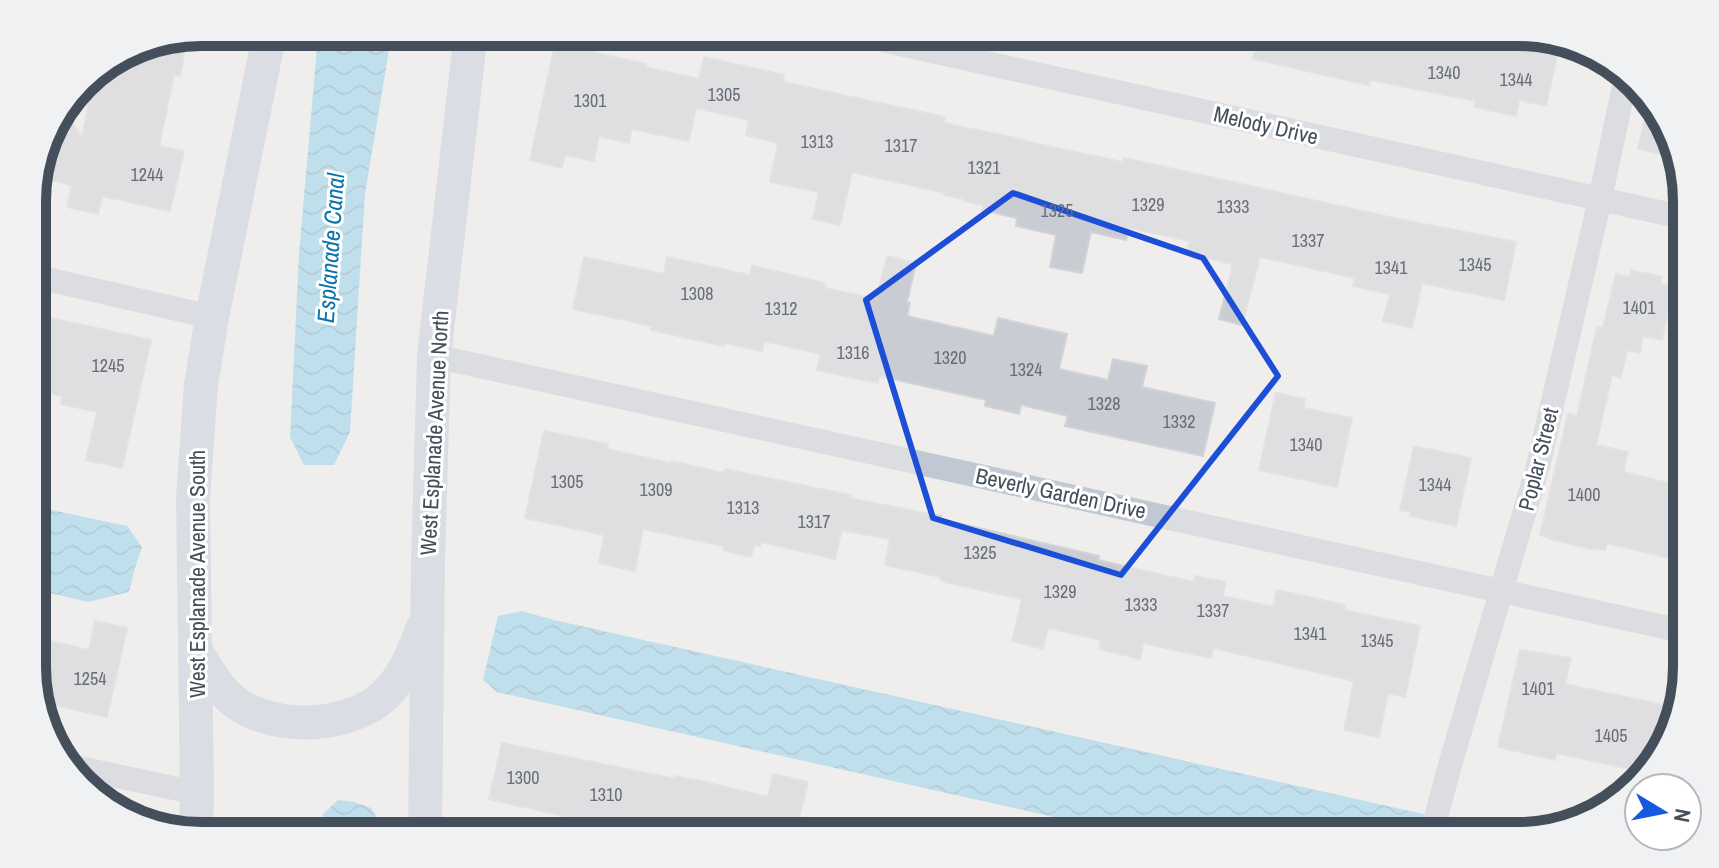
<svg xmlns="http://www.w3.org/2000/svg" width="1719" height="868" font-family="'Archivo Narrow',sans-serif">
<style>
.water{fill:url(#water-waves)}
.building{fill:#c9ccd3;stroke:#d1d3d9;stroke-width:2}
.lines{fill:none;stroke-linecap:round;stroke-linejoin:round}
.minor{stroke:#c0c8d3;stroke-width:24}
.secondary{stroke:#bfc8d7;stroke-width:34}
.marked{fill:none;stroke:#1d4ed8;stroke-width:6;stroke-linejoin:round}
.labels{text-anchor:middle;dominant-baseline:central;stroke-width:6;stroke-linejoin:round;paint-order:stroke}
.number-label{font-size:18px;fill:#666e79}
.street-label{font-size:22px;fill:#454e5b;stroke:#fff}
.water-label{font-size:24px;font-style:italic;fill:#0976aa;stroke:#fff}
.rim{fill:none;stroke:#454e5b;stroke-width:10}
</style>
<defs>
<pattern id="water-waves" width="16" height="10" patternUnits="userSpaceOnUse" patternTransform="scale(2)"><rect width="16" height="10" fill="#86cced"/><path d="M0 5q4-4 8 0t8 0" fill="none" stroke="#6fa8c3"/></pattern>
</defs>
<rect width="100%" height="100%" fill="#f0eeed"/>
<g class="water">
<path d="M321 32H392L365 194 350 432 334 465H304L290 437 299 254 317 47Z"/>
<path d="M33 506 127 526 142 547 135 568 129 592 88 602 33 589Z"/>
<path d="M522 611 554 620 1522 836H1138L497 692 483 680 498 616Z"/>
<path d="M338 800 354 802 371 808 388 836H318L323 814Z"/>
</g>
<g class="building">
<path d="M1258 32H1518L1560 42 1546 106 1519 100 1516 116 1474 107 1476 101 1370 80 1369 85 1253 59Z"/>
<path d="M168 38 186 42 180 76 174 75 159 146 184 151 170 211 102 196 98 214 67 207 72 185 36 177 50 126 63 109 82 138 95 70 137 45Z"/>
<path d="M555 44 646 64 645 67 699 79 704 57 784 75 783 82 945 117 944 123 1025 140 1024 141 1123 162 1124 158 1394 218 1516 242 1504 300 1422 283 1412 328 1383 321 1390 294 1353 286 1355 278 1260 257 1242 325 1219 319 1233 264 1187 254 1190 241 1129 228 1126 240 1091 232 1082 273 1050 267 1056 235 1016 226 1017 218 982 210 983 205 963 201 964 199 944 195 945 193 852 172 840 225 813 219 819 192 770 182 778 143 746 135 749 120 696 108 689 141 631 129 629 143 599 136 594 161 565 155 562 168 530 160Z"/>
<path d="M1650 96 1652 99 1676 157 1638 149Z"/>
<path d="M887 256 916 263 907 302 910 303 907 316 994 336 998 318 1067 334 1059 369 1108 380 1113 359 1147 366 1142 387 1215 403 1203 456 1065 426 1068 416 1021 405 1019 414 985 406 986 400 879 376 878 383 817 370 821 354 764 341 762 351 724 343V346L651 330 652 326 573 309 584 257 664 274 667 257 750 275 752 266 758 267 825 283 824 288 876 299Z"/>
<path d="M1631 270 1662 277 1660 283 1673 287 1662 340 1643 336 1640 353 1627 350 1621 378 1612 375 1596 445 1628 452 1623 472 1686 487 1687 521 1682 519 1673 559 1607 543 1605 550 1595 548V550L1550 539V538L1540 535 1568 414 1577 416 1597 327 1603 328 1616 274 1630 277Z"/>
<path d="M33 314 151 340 122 468 86 460 97 412 61 404 62 396 33 389Z"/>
<path d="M1276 393 1305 399 1303 408 1352 418 1337 487 1259 470Z"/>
<path d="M544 431 608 444 607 449 670 463 671 461 724 473 725 469 850 495 849 498 941 516 940 519 1099 556 1098 560 1194 582 1195 576 1226 582 1223 596 1273 607 1277 590 1345 605 1344 610 1420 626 1405 697 1388 693 1379 737 1344 730 1354 681 1213 648 1211 658 1143 643 1140 659 1099 649 1101 640 1048 628 1043 649 1012 641 1022 599 945 582 940 580V577L885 565 890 539 842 530 835 559 761 542 760 546 754 545 751 557 723 550 724 546 643 529 635 571 599 563 604 535 525 518Z"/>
<path d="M1414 446 1471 458 1456 526 1410 516 1411 512 1400 510Z"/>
<path d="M95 621 127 628 107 717 38 701 34 689 33 637 89 650Z"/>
<path d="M1520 650 1571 658 1565 684 1678 708 1670 741 1643 772 1556 753 1555 760 1498 747Z"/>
<path d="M502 743 675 779V776L701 781 768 797 773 774 808 782 795 836H672L627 826 625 836H610L561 825 563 816 489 799Z"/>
</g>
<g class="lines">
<g class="minor">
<path d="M846 32 1686 218"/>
<path d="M33 276 212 317"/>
<path d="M434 356 1687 632"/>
<path d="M65 765 197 793"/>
<path d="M1431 836 1450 765 1538 466 1600 199 1626 77"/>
</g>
<g class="secondary">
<path d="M195 650C204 663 212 679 223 691 259 733 348 732 386 694 404 676 414 652 422 629"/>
<path d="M196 835 197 793 193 498 201 385 212 317 270 32"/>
<path d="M425 836 428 561 434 356 471 32"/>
</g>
</g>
<path d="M0 0H1719V868H0ZM1013 193 1203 258 1278 376 1121 575 933 518 866 300Z" fill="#f0eeed" fill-opacity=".55" fill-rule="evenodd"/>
<path class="marked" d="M1013 193 1203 258 1278 376 1121 575 933 518 866 300Z"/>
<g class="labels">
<g class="number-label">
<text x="1444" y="72">1340</text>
<text x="1516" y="79">1344</text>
<text x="724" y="94">1305</text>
<text x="590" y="100">1301</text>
<text x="817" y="141">1313</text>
<text x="901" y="145">1317</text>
<text x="984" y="167">1321</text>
<text x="147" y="174">1244</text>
<text x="1148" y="204">1329</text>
<text x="1233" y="206">1333</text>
<text x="1057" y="210">1325</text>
<text x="1308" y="240">1337</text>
<text x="1475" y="264">1345</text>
<text x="1391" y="267">1341</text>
<text x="697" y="293">1308</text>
<text x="1639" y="307">1401</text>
<text x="781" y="308">1312</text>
<text x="853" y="352">1316</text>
<text x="950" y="357">1320</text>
<text x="108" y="365">1245</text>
<text x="1026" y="369">1324</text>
<text x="1104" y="403">1328</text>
<text x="1179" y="421">1332</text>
<text x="1306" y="444">1340</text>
<text x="567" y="481">1305</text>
<text x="1435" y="484">1344</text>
<text x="656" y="489">1309</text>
<text x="1584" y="494">1400</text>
<text x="743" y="507">1313</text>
<text x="814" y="521">1317</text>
<text x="980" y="552">1325</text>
<text x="1060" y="591">1329</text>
<text x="1141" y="604">1333</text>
<text x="1213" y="610">1337</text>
<text x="1310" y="633">1341</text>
<text x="1377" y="640">1345</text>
<text x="90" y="678">1254</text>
<text x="1538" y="688">1401</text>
<text x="1611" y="735">1405</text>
<text x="523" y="777">1300</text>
<text x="606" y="794">1310</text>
</g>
<g class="street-label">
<text transform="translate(1266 125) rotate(13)">Melody Drive</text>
<text transform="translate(434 433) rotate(-87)">West Esplanade Avenue North</text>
<text transform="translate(1538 459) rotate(-76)">Poplar Street</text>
<text transform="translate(1061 493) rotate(12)">Beverly Garden Drive</text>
<text transform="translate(197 574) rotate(-90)">West Esplanade Avenue South</text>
</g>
<g class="water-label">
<text transform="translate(330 248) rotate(-86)">Esplanade Canal</text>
</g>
</g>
<path d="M0 0H1719V868H0ZM201 46H1518A155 155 0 0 1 1673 201V667A155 155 0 0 1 1518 822H201A155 155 0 0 1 46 667V201A155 155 0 0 1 201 46Z" fill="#f0f1f2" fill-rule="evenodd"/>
<path class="rim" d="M201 46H1518A155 155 0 0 1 1673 201V667A155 155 0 0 1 1518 822H201A155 155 0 0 1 46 667V201A155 155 0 0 1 201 46Z"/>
<g transform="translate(1663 812) rotate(100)"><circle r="38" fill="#ffffff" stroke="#b5b8bd" stroke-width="2"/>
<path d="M0-6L14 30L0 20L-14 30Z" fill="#1558e2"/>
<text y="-12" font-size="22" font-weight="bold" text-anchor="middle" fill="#454e5b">N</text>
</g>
</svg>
